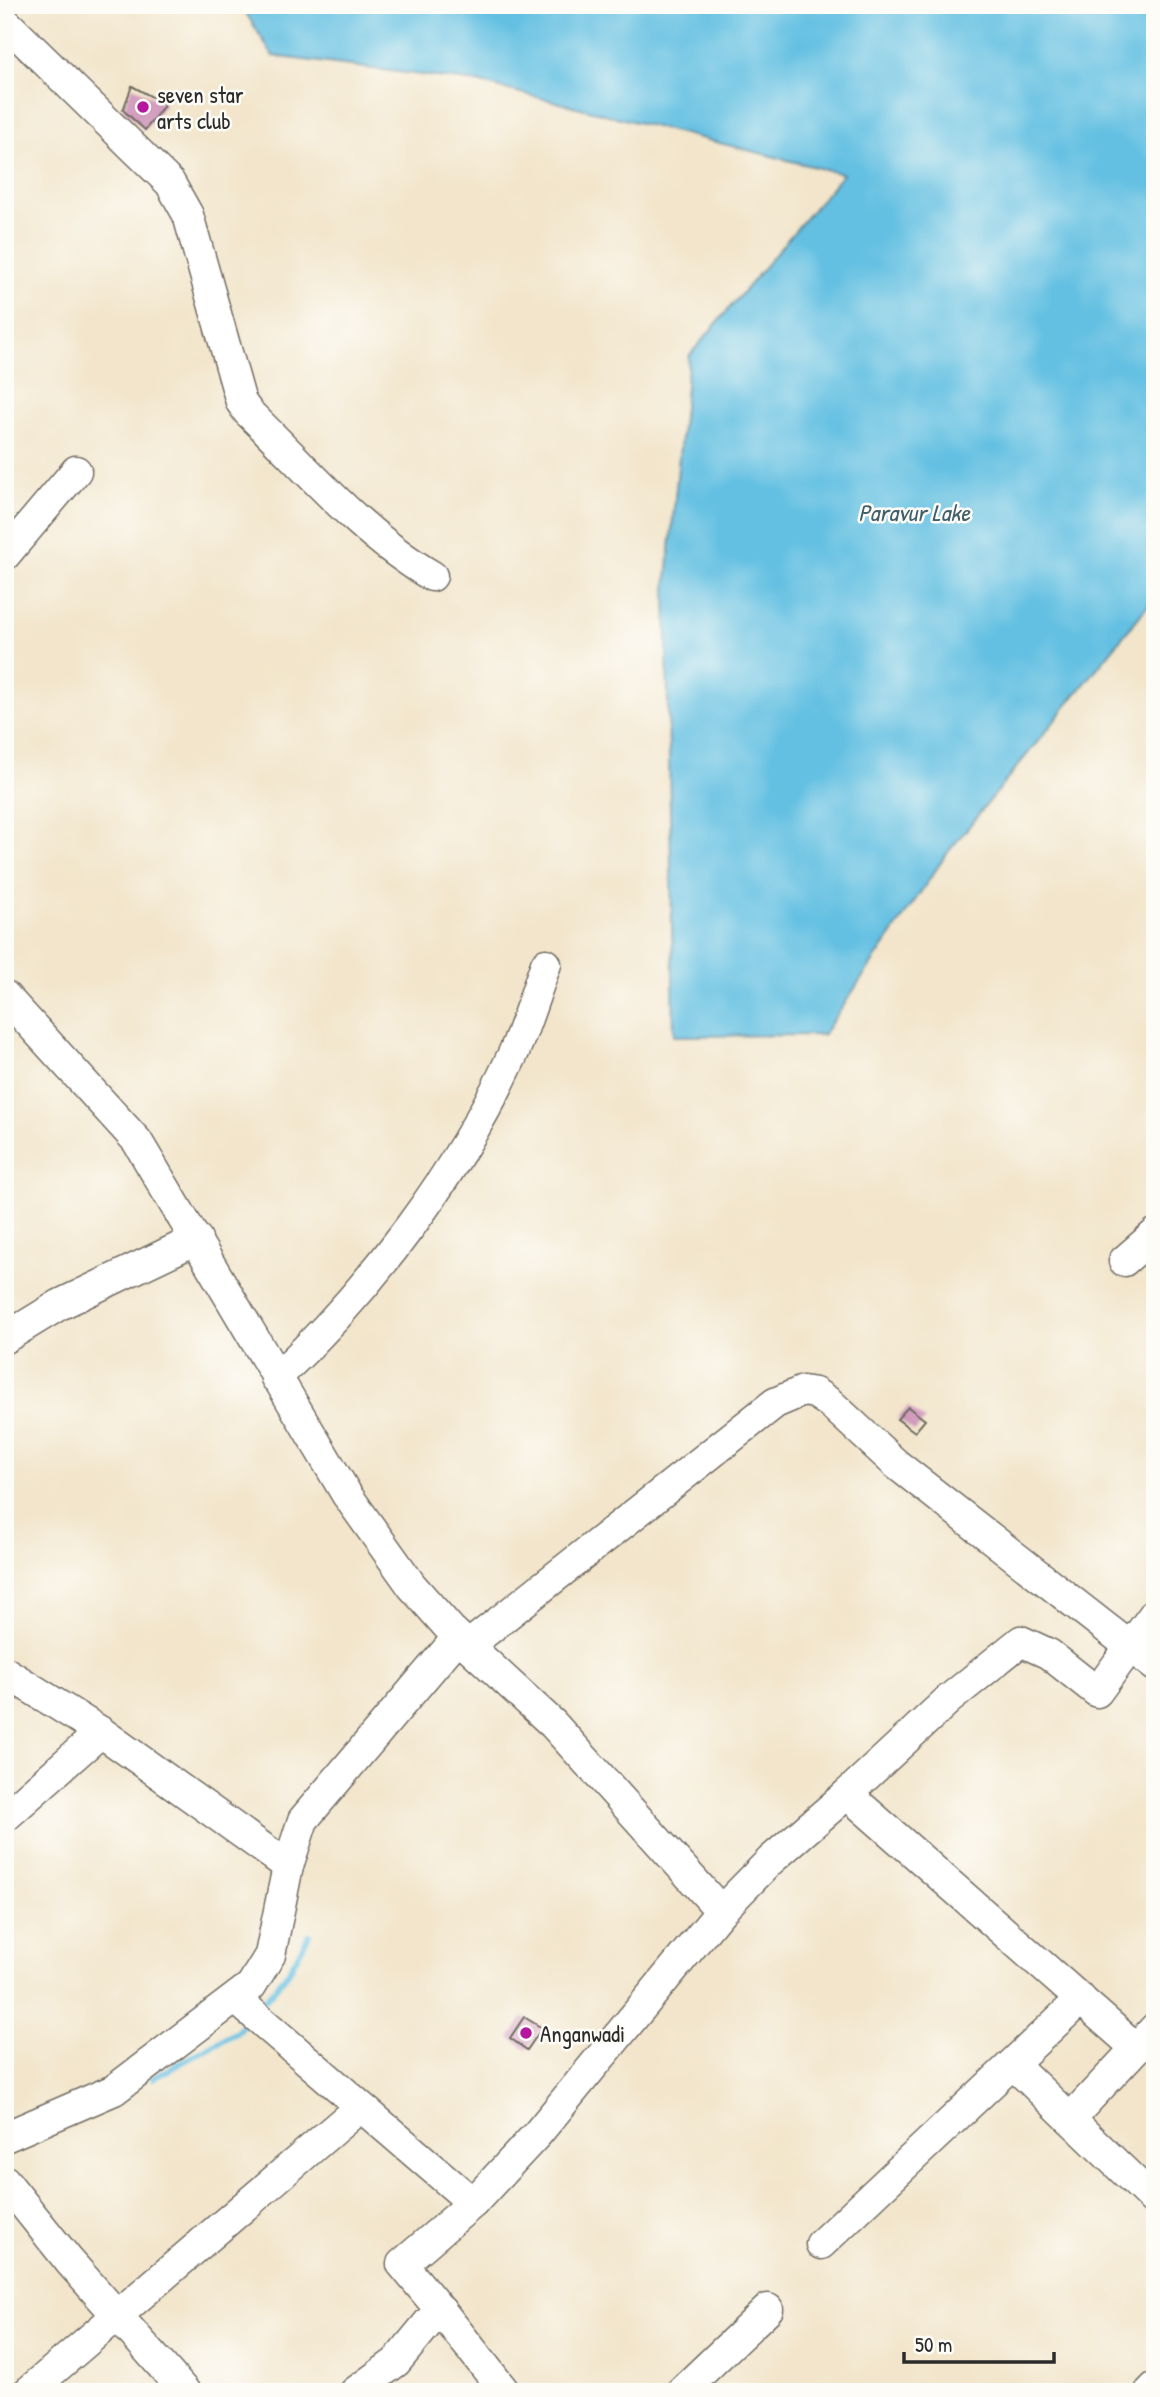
<svg xmlns="http://www.w3.org/2000/svg" width="1160" height="2397" font-family="'Patrick Hand',sans-serif">
<style>
.water{fill:#64c0e2;stroke:#487686;stroke-width:2}
.lines{fill:none;stroke-linecap:round;stroke-linejoin:round}
.stream{stroke:#64c0e2;stroke-width:6}
.building{fill:#d098bc}
.minor-casing{stroke:#716c63;stroke-width:33}
.minor{stroke:#fff;stroke-width:30}
.poi-dot{fill:#b5179e;stroke:#fdfcf7;stroke-width:2.5}
.labels{text-anchor:middle;dominant-baseline:central;stroke-width:5;stroke-linejoin:round;paint-order:stroke}
.poi-label{font-size:23px;fill:#2b2b2b;stroke:#fdfcf7;text-anchor:start}
.water-label{font-size:24px;font-style:italic;fill:#3f5f6b;stroke:#fdfcf7}
</style>
<rect width="100%" height="100%" fill="#fdfcf7"/>
<filter id="ink" filterUnits="userSpaceOnUse"><feTurbulence type="fractalNoise" baseFrequency=".0143" numOctaves="2"/><feDisplacementMap in="SourceGraphic" scale="14" xChannelSelector="R" yChannelSelector="G"/><feConvolveMatrix kernelMatrix="1 2 1 2 8 2 1 2 1" color-interpolation-filters="sRGB"/></filter>
<filter id="wash" filterUnits="userSpaceOnUse"><feTurbulence type="fractalNoise" baseFrequency=".00686" numOctaves="4" result="noise"/><feDisplacementMap in="SourceGraphic" scale="28" xChannelSelector="R" yChannelSelector="G"/><feGaussianBlur stdDeviation="1.57" result="paint"/><feColorMatrix in="noise" values="0 0 0 0 0 0 0 0 0 0 0 0 0 0 0 0 0 1.4 0 .05"/><feComposite in="paint" operator="in"/></filter>
<g filter="url(#wash)">
<rect width="100%" height="100%" fill="#f2e5cb"/>
<path class="water" d="M241 5H1155V597L948 852 823 1035 674 1036 666 589 689 356 843 174 477 82 273 56Z"/>
<g class="lines">
<g class="stream">
<path d="M264 2001 288 1973 309 1935"/>
<path d="M153 2078 237 2032 242 2026"/>
</g>
</g>
<g id="blocks">
<g class="building">
<path d="M132 86 165 104 145 130 123 110Z"/>
<path d="M908 1407 925 1420 915 1432 897 1419Z"/>
<path d="M524 2017 542 2028 527 2050 510 2038Z"/>
</g>
</g>
</g>
<g filter="url(#ink)">
<use href="#blocks" fill-opacity="0" stroke="#716c63" stroke-width="2"/>
<g class="lines">
<defs>
<g id="minor">
<path d="M5 22 170 183 188 215 241 402 248 412C306 468 362 535 432 576"/>
<path d="M5 555 76 471"/>
<path d="M5 996 137 1141 347 1495 412 1586 451 1630 553 1724 721 1911"/>
<path d="M1124 1261 1155 1234"/>
<path d="M5 1338 59 1305 197 1239"/>
<path d="M276 1378C371 1289 459 1172 513 1054 526 1025 535 994 546 964"/>
<path d="M468 1646 775 1403 803 1391 815 1393 830 1403 896 1464 1155 1666"/>
<path d="M5 1672 101 1732 288 1866"/>
<path d="M847 1794 1136 2048"/>
<path d="M5 1817 101 1732"/>
<path d="M236 1999 473 2203"/>
<path d="M1013 2064 1155 2201"/>
<path d="M1070 2119 1155 2028"/>
<path d="M5 2137 114 2090 251 1986 270 1955 288 1866 303 1820 458 1637"/>
<path d="M5 2181 69 2261 185 2392"/>
<path d="M821 2244 1081 1999"/>
<path d="M442 2312 505 2392"/>
<path d="M28 2392 360 2107"/>
<path d="M355 2392 396 2362 429 2322 442 2312 402 2264 473 2203 538 2133 721 1911 771 1860 847 1794 948 1700 1021 1641 1049 1654 1097 1692 1155 1613"/>
<path d="M681 2392 768 2309"/>
<path d="M1150 2392 1155 2387"/>
</g>
</defs>
<use href="#minor" class="minor-casing"/>
<use href="#minor" class="minor"/>
</g>
</g>
<g class="poi-dot">
<circle cx="143" cy="107" r="7"/>
<circle cx="526" cy="2033" r="7"/>
</g>
<g class="labels">
<g class="poi-label">
<text x="157" y="94">seven star<tspan x="157" dy="26">arts club</tspan></text>
<text x="540" y="2033">Anganwadi</text>
</g>
<g class="water-label">
<text x="914" y="512">Paravur Lake</text>
</g>
</g>
<rect width="1160" height="2397" fill="none" stroke="#fdfcf7" stroke-width="28"/>
<path d="M904 2352v10h150v-10" fill="none" stroke="#2b2b2b" stroke-width="3.5"/>
<text x="915" y="2352" font-size="21" fill="#2b2b2b" stroke="#fdfcf7" stroke-width="5" paint-order="stroke">50 m</text>
</svg>
